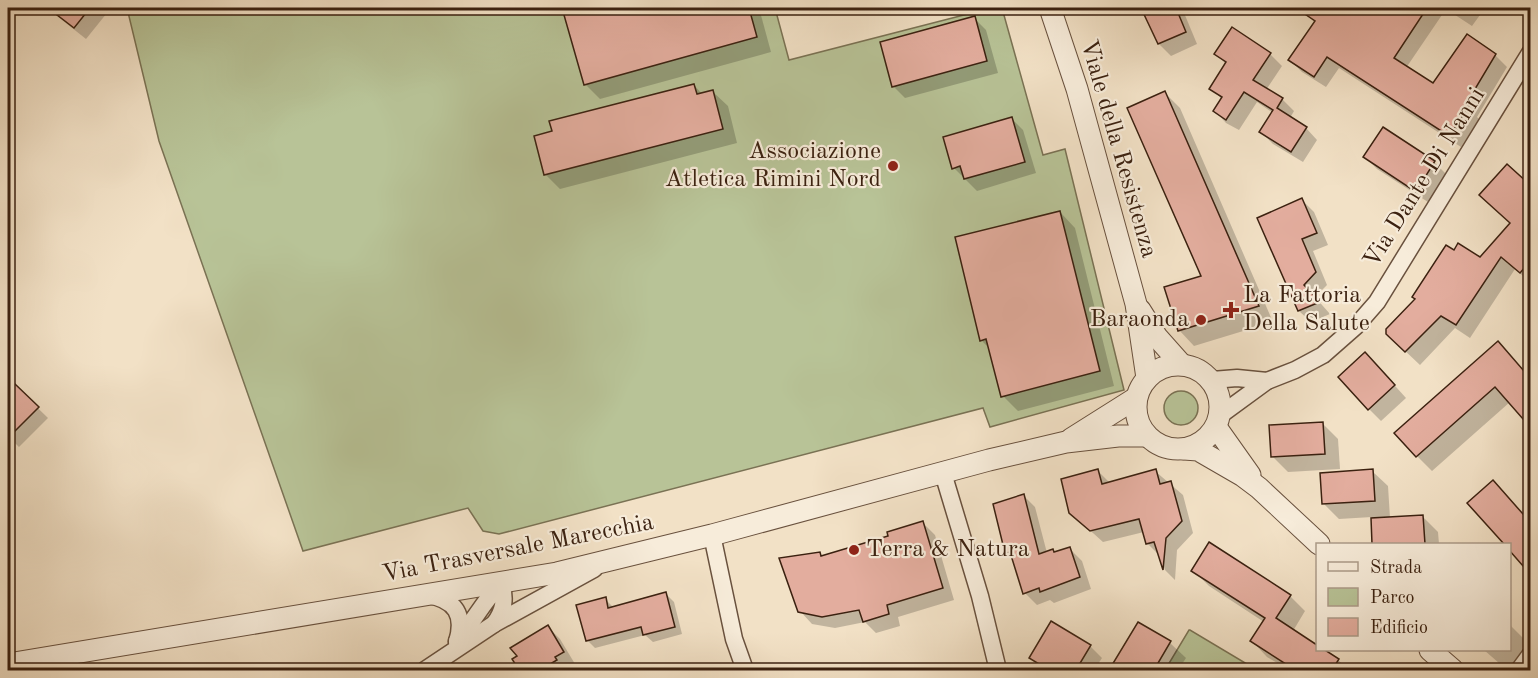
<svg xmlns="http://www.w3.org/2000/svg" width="1538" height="678" font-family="'Old Standard TT',serif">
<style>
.green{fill:#b8c397;stroke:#7a7254;stroke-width:1.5}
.shadow{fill:#0003}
.building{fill:#e3ad9e;stroke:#3b2110;stroke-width:1.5}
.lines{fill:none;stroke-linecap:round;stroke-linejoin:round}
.minor-casing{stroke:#69513e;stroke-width:19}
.tertiary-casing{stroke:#69513e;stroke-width:23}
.minor{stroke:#f7ecda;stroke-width:16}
.tertiary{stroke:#f7ecda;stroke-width:21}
.poi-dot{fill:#8f2418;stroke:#f7ecda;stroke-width:2}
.labels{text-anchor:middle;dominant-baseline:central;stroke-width:4.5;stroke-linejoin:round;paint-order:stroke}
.street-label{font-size:24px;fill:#3b2110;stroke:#f7ecda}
.poi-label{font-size:24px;fill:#3b2110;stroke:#f7ecda;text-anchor:end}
</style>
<rect width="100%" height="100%" fill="#f2e1c6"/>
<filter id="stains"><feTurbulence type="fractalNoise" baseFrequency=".00333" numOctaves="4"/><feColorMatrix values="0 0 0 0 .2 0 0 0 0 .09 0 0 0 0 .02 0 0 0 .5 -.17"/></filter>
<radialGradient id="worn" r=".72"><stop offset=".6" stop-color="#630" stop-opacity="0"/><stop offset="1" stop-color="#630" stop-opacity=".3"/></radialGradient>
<g class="green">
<path d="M127 8H775L789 60 991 8H1002L1043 155 1065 149 1124 390 990 427 983 408 499 534 483 531 468 508 303 551 159 141Z"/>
<circle cx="1181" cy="408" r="17"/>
<path d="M1189 630H1190L1257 670H1165Z"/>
</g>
<g class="shadow">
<path d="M47 8H111L86 39Z"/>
<path d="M564 8H759L771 52 600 99 585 84Z"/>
<path d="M1143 8H1182L1197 44 1171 56 1159 44Z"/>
<path d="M1308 8H1485L1472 26 1446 9 1406 68 1434 86 1467 36 1495 55 1507 67 1477 117 1479 119 1461 147 1339 68 1326 87 1302 72 1290 60 1315 23 1305 12Z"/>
<path d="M974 18 986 30 998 73 905 98 893 86Z"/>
<path d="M1216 54H1270L1282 66 1266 90 1282 99 1294 111 1290 118 1306 128 1317 140 1303 162 1273 144 1261 132 1273 113 1257 102 1239 130 1226 123 1215 111 1222 99 1211 88 1226 64Z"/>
<path d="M694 85 702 94 713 92 728 106 737 143 560 189 545 174Z"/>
<path d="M1165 93 1180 108 1273 322 1194 346 1179 330 1203 277Z"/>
<path d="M1011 118 1023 130 1036 173 977 191 954 168Z"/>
<path d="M1383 129 1434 162 1446 174 1428 202 1377 169 1365 157Z"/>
<path d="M1507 166 1530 187V282L1515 269 1470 338 1455 328 1420 365 1402 348 1417 299 1454 252 1480 259 1511 224Z"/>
<path d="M1302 200 1314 212 1328 245 1313 251 1327 285 1315 297 1330 314 1311 322 1299 311 1259 218Z"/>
<path d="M1060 212 1075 228 1114 386 1018 411 1003 396 990 349 981 340Z"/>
<path d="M1498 343 1530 378V425L1510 402 1432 471 1417 456Z"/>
<path d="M1377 366 1406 398 1381 421 1369 409Z"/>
<path d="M8 385 12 389 15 386 48 418 19 447 8 436Z"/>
<path d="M1322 423 1338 439 1340 469 1288 472 1273 457Z"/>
<path d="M1098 471 1110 483 1155 471 1183 495 1193 533 1177 550 1175 580 1165 570 1160 556 1147 543 1144 532 1103 542 1083 524Z"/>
<path d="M1372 471 1388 486 1390 518 1422 516 1438 532 1439 544H1374L1372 517 1339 519 1323 503Z"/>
<path d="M1023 495 1035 507 1047 553 1053 551 1056 553 1070 549 1082 561 1091 589 1054 603 1050 600 1037 605 1025 593 1014 559 1007 552Z"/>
<path d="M1508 498 1530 523V572L1510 548V544H1506L1470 503Z"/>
<path d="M923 523 935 535 954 600 898 617 900 626 876 633 865 622 835 628 812 624 800 611 820 553 823 557 890 537Z"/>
<path d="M1193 570 1290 596 1305 611 1293 631 1318 647V650H1322L1338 660 1349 670H1289L1267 657 1252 641 1264 622 1209 586Z"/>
<path d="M666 594 674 602 682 634 653 642 645 635 595 648 587 640 605 599 614 608Z"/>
<path d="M1138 624 1170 643 1186 658 1178 670H1111Z"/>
<path d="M1510 625 1530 645 1507 670 1484 650H1510Z"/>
<path d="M548 627 560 639 575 664 566 669 567 670H520L514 659Z"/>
<path d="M1090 646 1102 658 1094 670H1043L1030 658Z"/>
</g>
<g class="building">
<path d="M48 8H90L74 28Z"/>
<path d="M562 8H749L757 37 584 85Z"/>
<path d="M1141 8H1176L1186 32 1158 44Z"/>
<path d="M1296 8H1427L1394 58 1433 83 1467 34 1496 54 1466 104 1469 106 1449 136 1327 57 1314 77 1288 60 1315 21Z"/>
<path d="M975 16 987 61 892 87 880 42Z"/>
<path d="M1232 27 1271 53 1253 80 1283 98 1277 108 1307 127 1291 152 1259 132 1273 110 1244 92 1226 120 1213 111 1222 97 1209 89 1226 62 1214 54Z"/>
<path d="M694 84 697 94 713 90 723 129 544 175 534 136 552 131 549 121Z"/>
<path d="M1165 91 1259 306 1178 331 1164 287 1201 276 1127 108Z"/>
<path d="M1012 117 1025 162 964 179 960 166 952 169 943 137Z"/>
<path d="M1383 127 1435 161 1416 192 1363 157Z"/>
<path d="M1507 164 1530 185V261L1520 273 1501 257 1456 325 1441 316 1405 352 1386 334V329L1415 299 1412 297 1446 245 1454 250 1458 243 1480 257 1510 223 1479 195Z"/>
<path d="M1302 198 1317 233 1302 239 1316 272 1304 285 1320 302 1298 311 1257 218Z"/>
<path d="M1060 211 1100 371 1001 397 986 339 980 341 955 237Z"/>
<path d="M1498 341 1530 378V427L1495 387 1416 457 1394 433Z"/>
<path d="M1365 352 1395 385 1368 410 1338 377Z"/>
<path d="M15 384 39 407 8 438V391Z"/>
<path d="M1323 422 1325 454 1271 457 1269 425Z"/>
<path d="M1098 469 1102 484 1156 469 1160 484 1171 481 1182 521 1166 538 1163 570 1154 542 1146 544 1139 519 1090 531 1069 513 1061 479Z"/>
<path d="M1373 469 1375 501 1322 504 1320 473Z"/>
<path d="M1493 480 1530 522V574L1509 550V544H1504L1467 503Z"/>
<path d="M1024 494 1039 554 1053 549 1054 552 1070 547 1080 577 1040 592 1039 588 1023 594 1010 552 1005 553 993 504Z"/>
<path d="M1423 515 1425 544H1372L1371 518Z"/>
<path d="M923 521 943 588 887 605 889 614 863 622 859 610 822 617 798 612 779 558 820 552 821 556 888 536 887 532Z"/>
<path d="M1209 542 1291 595 1276 618 1317 645V650H1325L1339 659 1332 670H1295L1250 641 1265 618 1191 571Z"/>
<path d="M666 592 675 627 643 635 641 627 586 641 576 605 606 597 608 608Z"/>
<path d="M1051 621 1091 645 1076 670H1049L1029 658Z"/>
<path d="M1138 622 1171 641 1154 670H1109Z"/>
<path d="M548 625 564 652 555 657 557 660 540 670H519L512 659 517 656 510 648Z"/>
</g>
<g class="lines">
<defs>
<g id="minor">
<path d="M1212 380 1237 378 1267 381"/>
<path d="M1219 416 1267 381 1295 370 1323 355 1356 326 1377 302 1530 53"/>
<path d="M943 473 980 596 998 670"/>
<path d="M712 535 734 639 745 670"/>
<path d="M428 595C456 600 465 615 457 642"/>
<path d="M457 641C473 622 484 601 501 583 506 599 504 611 494 624"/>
<path d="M425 670 494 624 594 569"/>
<path d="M1519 670 1530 655"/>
</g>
<g id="tertiary">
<path d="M1050 8 1077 89 1136 304 1147 378"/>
<path d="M1140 310 1157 337 1181 364"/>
<circle cx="1178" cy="407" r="42"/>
<path d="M1216 427 1250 475"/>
<path d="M1071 439 1136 398"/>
<path d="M1184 449 1198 450 1243 476 1259 488 1319 544"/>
<path d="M1430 650 1453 670"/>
<path d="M8 664 557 573 712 535 989 460 1066 442 1118 436H1147"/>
</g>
</defs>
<use href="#minor" class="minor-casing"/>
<use href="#tertiary" class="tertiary-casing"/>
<use href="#minor" class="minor"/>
<use href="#tertiary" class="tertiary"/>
</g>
<g class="poi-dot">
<circle cx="893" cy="166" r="6"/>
<path d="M1228 301h6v6h6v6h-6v6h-6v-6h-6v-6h6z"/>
<circle cx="1201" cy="320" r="6"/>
<circle cx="854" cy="550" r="6"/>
</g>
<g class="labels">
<g class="street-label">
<text transform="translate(1118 149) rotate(74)">Viale della Resistenza</text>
<text transform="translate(1425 178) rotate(-58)">Via Dante Di Nanni</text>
<text transform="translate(518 549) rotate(-11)">Via Trasversale Marecchia</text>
</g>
<g class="poi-label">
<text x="881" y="152">Associazione<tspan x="881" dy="28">Atletica Rimini Nord</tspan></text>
<text x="1243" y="296" text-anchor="start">La Fattoria<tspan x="1243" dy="28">Della Salute</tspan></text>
<text x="1189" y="320">Baraonda</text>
<text x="866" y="550" text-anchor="start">Terra &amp; Natura</text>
</g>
</g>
<rect width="1538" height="678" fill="none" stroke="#f2e1c6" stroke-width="30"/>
<rect x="9" y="9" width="1520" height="660" fill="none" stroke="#3b2110" stroke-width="3"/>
<rect x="15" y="15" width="1508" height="648" fill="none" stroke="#3b2110" stroke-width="1.5"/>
<rect x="1316" y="543" width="195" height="108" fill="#f7ecda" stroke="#ac9b89" stroke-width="1.5"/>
<rect x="1328" y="562" width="30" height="9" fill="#f7ecda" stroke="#ac9b89" stroke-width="1.5"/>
<text x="1370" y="573" font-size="18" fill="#3b2110">Strada</text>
<rect x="1328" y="588" width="30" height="18" fill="#b8c397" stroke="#ac9b89" stroke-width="1.5"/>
<text x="1370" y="603" font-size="18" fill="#3b2110">Parco</text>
<rect x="1328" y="618" width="30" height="18" fill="#e3ad9e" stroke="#ac9b89" stroke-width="1.5"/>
<text x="1370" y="633" font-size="18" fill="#3b2110">Edificio</text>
<rect width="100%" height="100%" filter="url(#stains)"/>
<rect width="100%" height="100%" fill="url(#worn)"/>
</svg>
